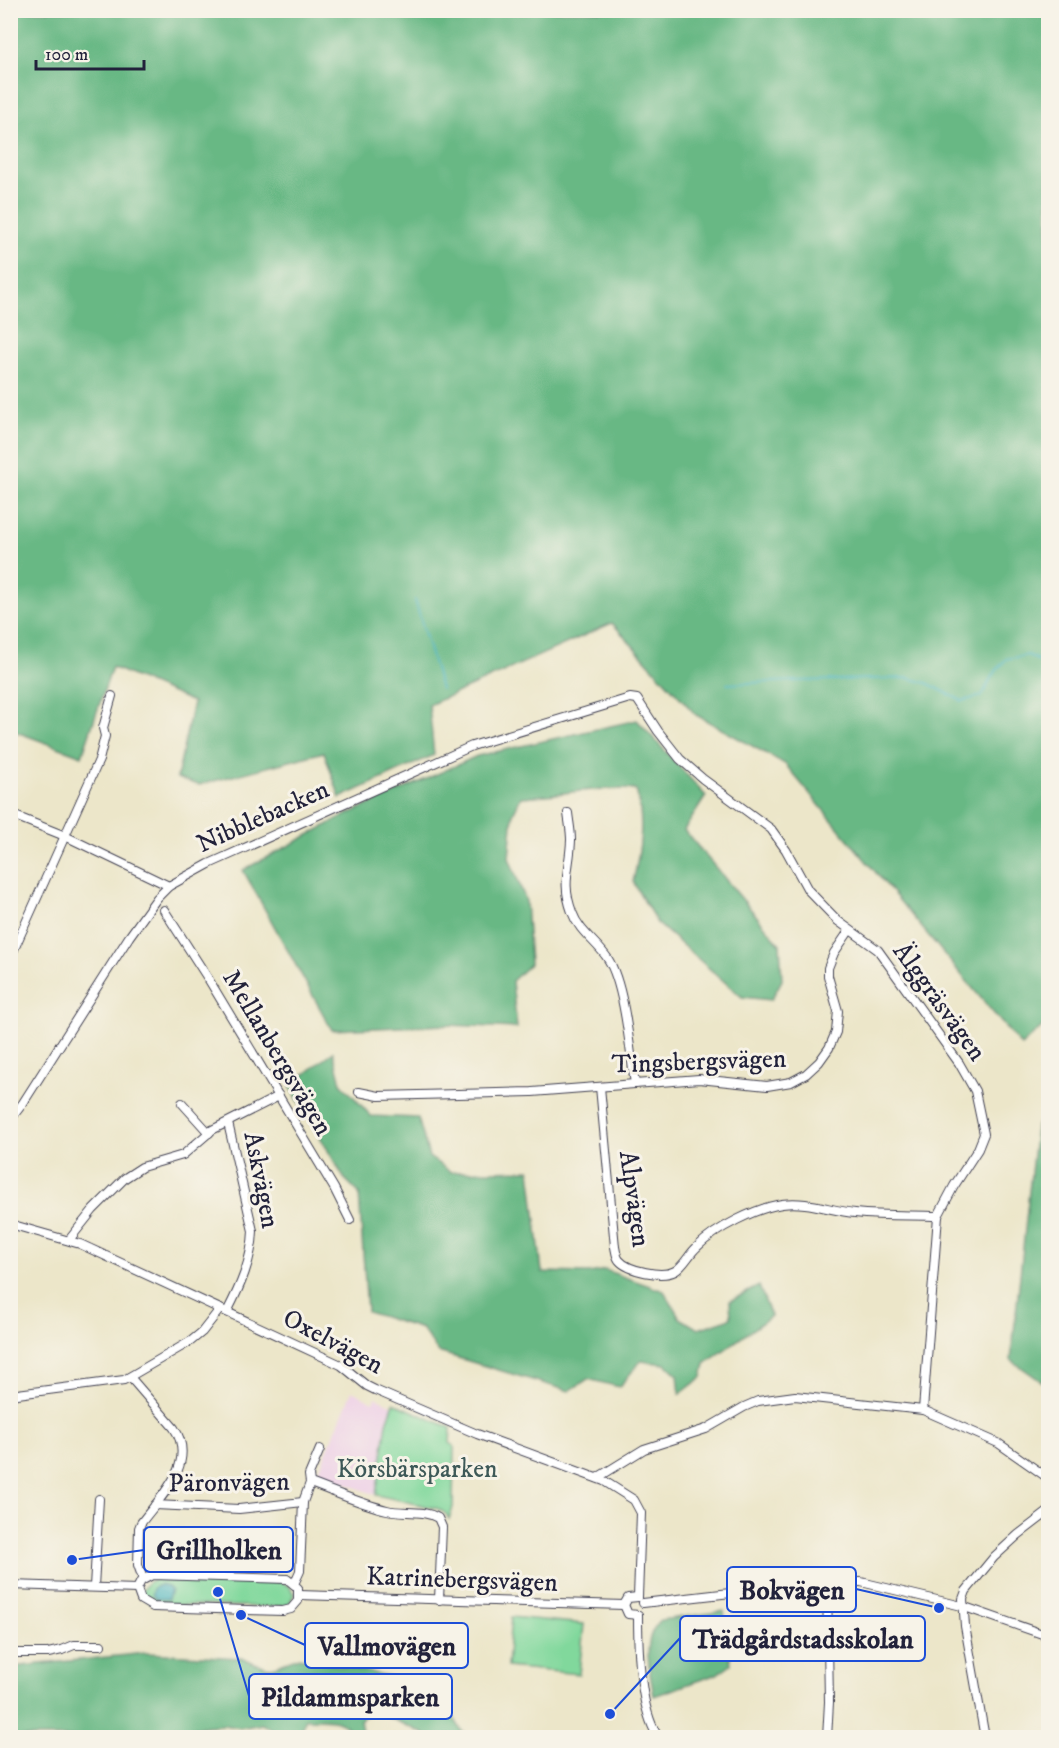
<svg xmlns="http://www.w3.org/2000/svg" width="1059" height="1748" font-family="'IM FELL DW Pica',serif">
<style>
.built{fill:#eed0e7}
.green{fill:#81d89c;stroke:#527d6c;stroke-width:1.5}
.forest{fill:#68b884;stroke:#456d60;stroke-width:1.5}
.water{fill:#44b3bd;stroke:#336a7c;stroke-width:1.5}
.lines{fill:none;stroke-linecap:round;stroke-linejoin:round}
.stream{stroke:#44b3bd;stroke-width:2}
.minor-casing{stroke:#403f50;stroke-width:10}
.minor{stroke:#fff;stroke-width:8}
.labels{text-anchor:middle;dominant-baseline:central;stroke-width:6;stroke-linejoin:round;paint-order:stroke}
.street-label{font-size:26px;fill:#22223b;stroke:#f7f3e8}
.park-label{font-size:26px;fill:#3e5958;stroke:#f7f3e8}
.leader{fill:none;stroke:#1d4ed8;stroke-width:2}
.callout-dot{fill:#1d4ed8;stroke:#f7f3e8;stroke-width:2}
.callout{fill:#f7f3e8;stroke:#1d4ed8;stroke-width:2}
.callout-label{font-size:27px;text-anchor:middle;font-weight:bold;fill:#22223b}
</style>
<rect width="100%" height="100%" fill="#f7f3e8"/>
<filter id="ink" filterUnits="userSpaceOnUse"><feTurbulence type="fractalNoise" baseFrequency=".0167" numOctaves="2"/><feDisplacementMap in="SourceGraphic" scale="12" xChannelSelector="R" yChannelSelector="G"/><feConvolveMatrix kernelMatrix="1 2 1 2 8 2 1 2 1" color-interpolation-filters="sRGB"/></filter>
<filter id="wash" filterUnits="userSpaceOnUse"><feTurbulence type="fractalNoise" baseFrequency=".008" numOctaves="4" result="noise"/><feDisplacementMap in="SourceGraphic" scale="24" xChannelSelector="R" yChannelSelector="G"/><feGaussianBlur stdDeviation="1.35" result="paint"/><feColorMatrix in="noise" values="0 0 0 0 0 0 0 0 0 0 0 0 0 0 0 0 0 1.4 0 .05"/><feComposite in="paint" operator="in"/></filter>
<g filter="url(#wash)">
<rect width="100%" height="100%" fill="#ece6c9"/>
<path class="built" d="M352 1391 373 1402 376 1397 393 1406 387 1423 376 1495 318 1473Z"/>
<g class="green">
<path d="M394 1403 451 1428 450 1443 454 1446 453 1507 449 1519 446 1514 439 1509 376 1495 387 1423Z"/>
<path d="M156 1578 280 1582 289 1586 294 1594 289 1604 276 1607 155 1604 145 1599 142 1591 147 1583Z"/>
<path d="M511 1617 584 1624 579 1674 507 1667Z"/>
</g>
<g class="forest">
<path d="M10 11H1048V1028L1044 1025 1021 1046 785 764 696 715 612 623 429 705 434 755 340 798 324 752 199 785 177 778 193 702 112 667 82 756 11 730Z"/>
<path d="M637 720 706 796 684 830 780 944 782 980 771 1000 742 997 657 923 633 882C640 852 645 820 636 790 598 786 560 795 521 797L513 814 509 858 526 901 530 964 512 981 517 1028 447 1025 332 1030 243 870 344 816 477 756Z"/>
<path d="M333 1052 341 1083 371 1116 418 1118 429 1157 451 1172 530 1170 542 1272 589 1273 605 1270 664 1291 680 1318 698 1329 731 1318 730 1301 759 1286 771 1316 705 1364 702 1377 680 1394 678 1375 666 1364 641 1361 619 1387 588 1379 569 1391 438 1352 422 1329 367 1312 359 1193 344 1178 290 1086Z"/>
<path d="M1048 1108V1386L1011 1360 1036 1126Z"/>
<path d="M724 1611 731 1664 717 1674 654 1696C650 1672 640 1638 661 1620Z"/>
<path d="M146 1653 241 1658 269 1668 299 1657 420 1683 446 1705 463 1733 486 1737H427L423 1733 372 1710 360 1720 363 1737H353C346 1716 323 1719 305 1719L301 1737H278L271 1729 262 1724 240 1728 224 1725 207 1726 186 1730 166 1737H11V1695L13 1692 11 1685 12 1667Z"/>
</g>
<path class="water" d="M159 1585 168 1587 171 1590 168 1599H157L152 1595 153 1588Z"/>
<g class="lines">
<g class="stream">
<path d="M415 600 441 689"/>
<path d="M727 684 795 681 908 678 927 683 962 701 982 696 992 676 1006 659 1028 655 1048 666"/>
</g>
</g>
</g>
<g filter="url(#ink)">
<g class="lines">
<defs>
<g id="minor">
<path d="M568 813C569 822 571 831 571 840 570 869 561 882 572 912 579 932 597 942 608 959 625 986 630 1052 635 1084"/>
<path d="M10 814 65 836 169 886"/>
<path d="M164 910 209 980 334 1188 350 1220"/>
<path d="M10 958 99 760 105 736 103 728 112 696"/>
<path d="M600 1087 615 1247C616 1251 616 1256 619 1260 628 1271 662 1278 675 1271 684 1266 689 1254 697 1247 716 1228 756 1208 782 1204 807 1200 831 1211 855 1213 882 1216 911 1215 938 1216"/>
<path d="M359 1092 379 1096 532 1092 699 1079 767 1086 791 1082 806 1074 819 1062 829 1048 836 1032 838 1011 828 976V968L834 953 849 931"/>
<path d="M182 1103 209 1133"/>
<path d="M10 1120 23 1103 129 937 157 898 169 886 209 864 472 746 630 698 637 699 658 731 680 759 703 779 771 829 786 850 808 890 838 921 878 950 959 1063 975 1091 984 1134 978 1149 954 1186 938 1216 923 1410"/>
<path d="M10 1224 80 1244 341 1365 367 1386 375 1390 477 1434 604 1481 634 1500 641 1513 638 1597"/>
<path d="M69 1240 93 1210 125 1178 142 1167 183 1155 212 1130 279 1096"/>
<path d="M227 1312C240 1287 252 1260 253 1231L228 1123"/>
<path d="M130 1377 174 1428C198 1463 160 1497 141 1523L139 1528 138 1565 143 1579"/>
<path d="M10 1395 124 1380 191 1341 202 1332 220 1309"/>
<path d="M597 1478 644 1449 706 1429 744 1407 758 1401 795 1396 923 1410 998 1443 1048 1478"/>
<path d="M310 1483C335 1492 361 1504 387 1510 403 1514 423 1509 438 1518L442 1527 439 1600"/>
<path d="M155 1505 239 1509 303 1502"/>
<path d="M152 1575 287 1579 298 1588V1601L291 1609 283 1611 153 1607 141 1600 137 1589 141 1581Z"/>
<path d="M294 1584 300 1571 303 1502 310 1483 309 1475 320 1449"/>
<path d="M10 1585 137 1589"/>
<path d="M94 1587 99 1499"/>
<path d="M299 1595 624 1605"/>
<path d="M643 1603 827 1582H861L962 1606 1048 1636"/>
<path d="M624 1605 628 1614 638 1615"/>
<path d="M624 1605 628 1598 638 1597"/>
<path d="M638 1615C638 1647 640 1712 659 1738"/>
<path d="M10 1653H48L62 1650 74 1645H101"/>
<path d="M827 1738 829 1702 827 1582"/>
<path d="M985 1738 965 1626 963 1599 966 1591 994 1557 1018 1535 1048 1512"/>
</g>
</defs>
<use href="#minor" class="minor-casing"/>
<use href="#minor" class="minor"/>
</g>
</g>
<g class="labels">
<g class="street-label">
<text transform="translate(263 817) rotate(-24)">Nibblebacken</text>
<text transform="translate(939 1002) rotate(54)">Älggräsvägen</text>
<text transform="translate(277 1053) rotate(59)">Mellanbergsvägen</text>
<text transform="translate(699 1062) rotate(-2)">Tingsbergsvägen</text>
<text transform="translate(261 1180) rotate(79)">Askvägen</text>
<text transform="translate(634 1199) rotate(82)">Alpvägen</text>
<text transform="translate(333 1342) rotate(28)">Oxelvägen</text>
<text transform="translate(229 1483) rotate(-1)">Päronvägen</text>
<text transform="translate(462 1580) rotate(2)">Katrinebergsvägen</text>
</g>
<g class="park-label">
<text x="417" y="1469">Körsbärsparken</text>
</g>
</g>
<path class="leader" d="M72 1560L144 1550M939 1608L856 1589M610 1714L680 1638M241 1615L305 1645M218 1592L249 1696"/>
<g class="callout-dot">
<circle cx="72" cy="1560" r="6"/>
<circle cx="939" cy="1608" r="6"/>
<circle cx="610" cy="1714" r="6"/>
<circle cx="241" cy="1615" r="6"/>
<circle cx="218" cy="1592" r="6"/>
</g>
<g class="callout">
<rect x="144" y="1527" width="149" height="45" rx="6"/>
<rect x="727" y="1567" width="129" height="45" rx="6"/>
<rect x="680" y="1616" width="245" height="45" rx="6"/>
<rect x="305" y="1623" width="163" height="45" rx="6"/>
<rect x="249" y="1674" width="203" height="45" rx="6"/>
</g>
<g class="callout-label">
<text x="219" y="1559">Grillholken</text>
<text x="792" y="1599">Bokvägen</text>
<text x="803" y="1648">Trädgårdstadsskolan</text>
<text x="387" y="1655">Vallmovägen</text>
<text x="350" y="1706">Pildammsparken</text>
</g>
<rect width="1059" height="1748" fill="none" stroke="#f7f3e8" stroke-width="36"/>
<path d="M36 60v9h108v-9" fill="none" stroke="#22223b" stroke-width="3"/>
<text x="45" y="60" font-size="18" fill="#22223b" stroke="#f7f3e8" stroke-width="4.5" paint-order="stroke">100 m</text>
</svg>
